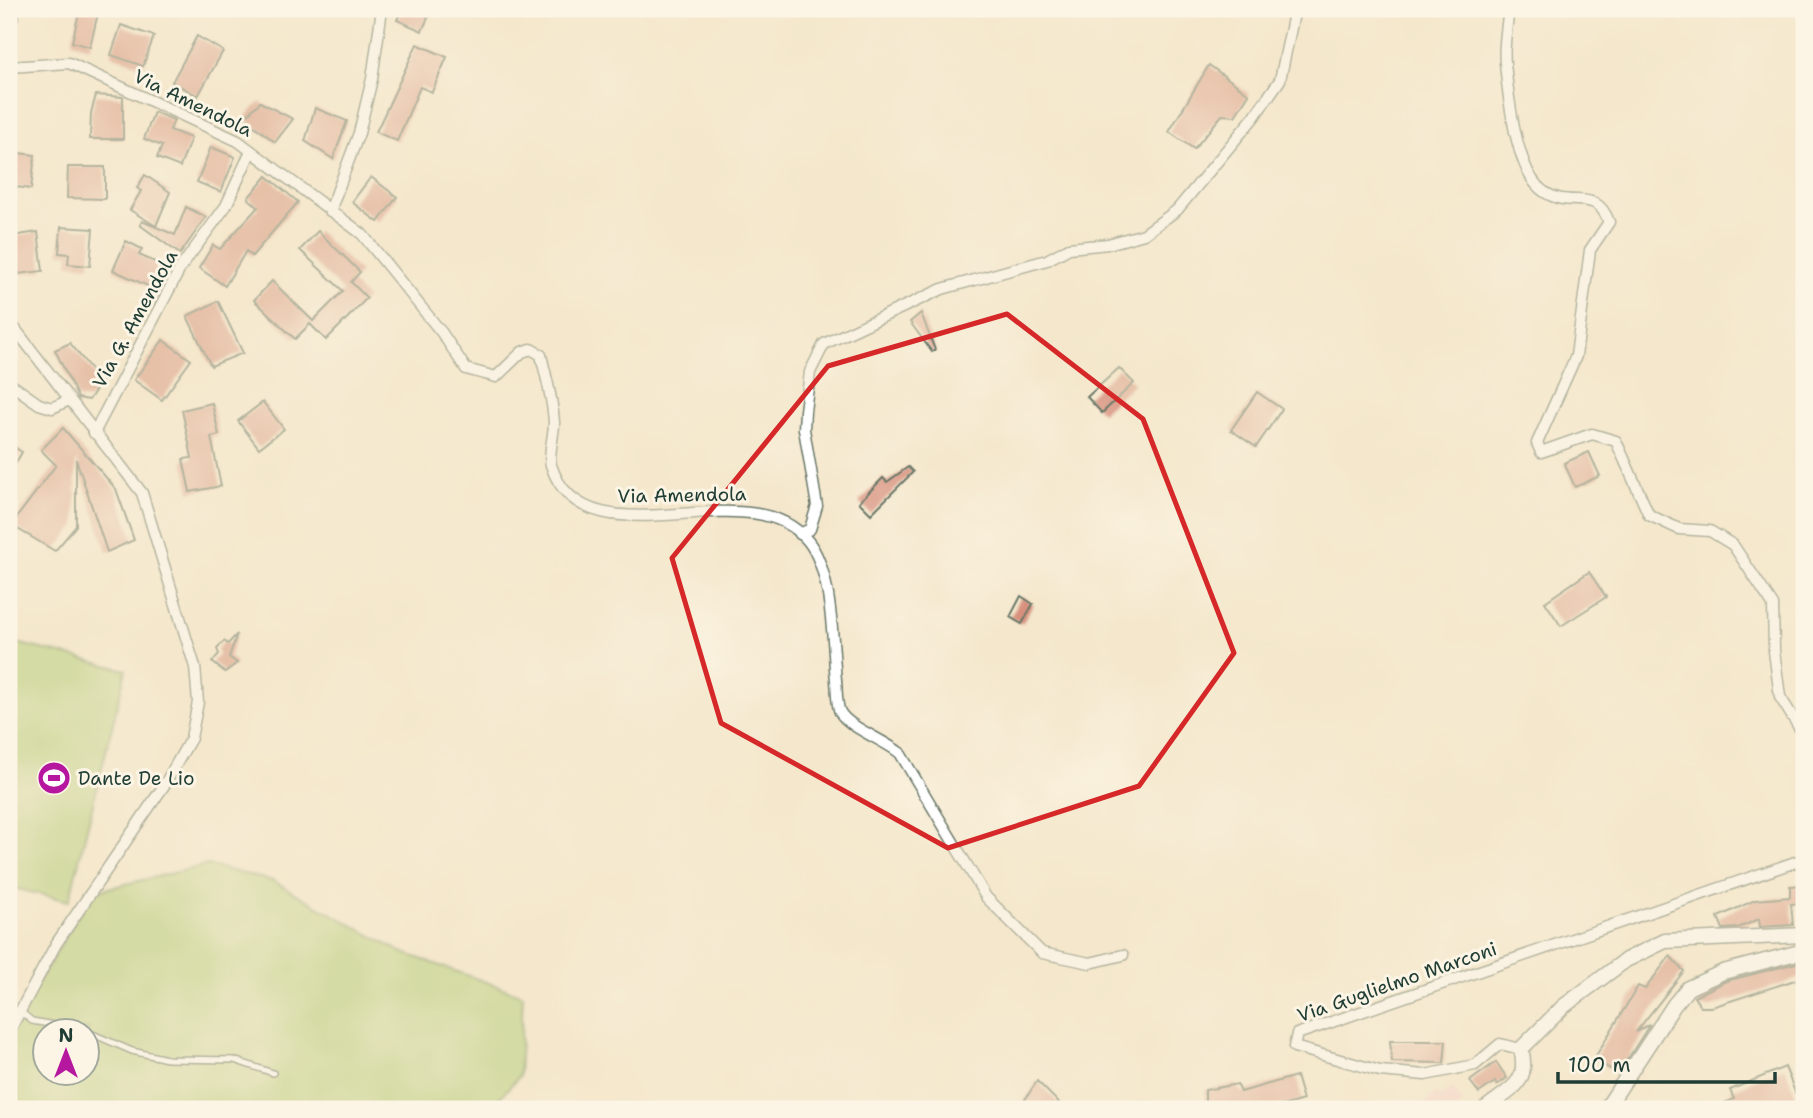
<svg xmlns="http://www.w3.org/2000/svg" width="1813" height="1118" font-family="'Shantell Sans',sans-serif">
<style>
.built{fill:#f7d0cd}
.green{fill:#afcc73;stroke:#678454;stroke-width:2;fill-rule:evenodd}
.building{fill:#d7907d}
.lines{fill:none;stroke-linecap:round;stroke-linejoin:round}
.service-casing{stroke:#6a7869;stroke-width:8}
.minor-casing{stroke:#6a7869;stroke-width:13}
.tertiary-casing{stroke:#6a7869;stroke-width:17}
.service{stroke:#fff;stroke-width:5}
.minor{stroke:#fff;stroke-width:10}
.tertiary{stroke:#fff;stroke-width:14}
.marked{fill:none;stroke:#d62828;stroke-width:5;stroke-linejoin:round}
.labels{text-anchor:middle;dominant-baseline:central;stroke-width:6;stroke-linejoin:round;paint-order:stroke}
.street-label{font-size:19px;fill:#1f3d34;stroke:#fcf5e5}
.poi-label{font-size:19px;fill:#1f3d34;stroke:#fcf5e5;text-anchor:start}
</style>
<rect width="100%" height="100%" fill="#fcf5e5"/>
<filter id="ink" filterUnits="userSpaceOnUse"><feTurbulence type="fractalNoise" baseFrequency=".0143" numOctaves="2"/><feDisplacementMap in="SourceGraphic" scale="14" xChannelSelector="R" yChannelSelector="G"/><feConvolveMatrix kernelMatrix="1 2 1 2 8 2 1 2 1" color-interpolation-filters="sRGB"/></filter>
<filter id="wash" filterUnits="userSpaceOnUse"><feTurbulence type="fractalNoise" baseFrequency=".00686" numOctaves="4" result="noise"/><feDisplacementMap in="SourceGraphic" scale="28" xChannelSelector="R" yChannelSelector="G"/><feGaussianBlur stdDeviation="1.57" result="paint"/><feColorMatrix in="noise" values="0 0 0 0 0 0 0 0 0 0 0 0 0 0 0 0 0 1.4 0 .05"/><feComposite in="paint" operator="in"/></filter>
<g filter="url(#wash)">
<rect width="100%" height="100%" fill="#f4e7cc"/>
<path class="built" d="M1452 1088 1462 1102 1457 1106 1459 1109 1421 1108 1436 1092 1440 1097Z"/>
<g class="green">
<path d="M9 641 126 670 69 901 9 887Z"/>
<path d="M207 865 273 881 401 952 523 995 519 1076 490 1109H9V1032L92 892ZM46 1030H88V1072H46Z"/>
</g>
<g id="blocks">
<g class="building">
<path d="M80 9H99L90 47 72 42Z"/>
<path d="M402 9H432L422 31 397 20Z"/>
<path d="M121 25 154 36 143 66 111 55Z"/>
<path d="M197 36 223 51 198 96 172 82Z"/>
<path d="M417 44 447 57 432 92 420 87 397 141 376 132Z"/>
<path d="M1209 65 1249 94 1235 116 1222 115 1194 149 1169 132Z"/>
<path d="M96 95 123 97V139H90L91 113Z"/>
<path d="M260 102 293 119 275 142 244 118Z"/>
<path d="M315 108 347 121 333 159 305 141Z"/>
<path d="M154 112 174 120 170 130 191 138 180 167 157 158 162 146 144 139Z"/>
<path d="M211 147 235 157 221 192 197 182Z"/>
<path d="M9 152 35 155 31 189 9 186Z"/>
<path d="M68 167H105V199L67 198Z"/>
<path d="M145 175 170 192 156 226 130 210 141 191 137 188Z"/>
<path d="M267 176 298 202 252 256 246 251 225 286 199 268 213 245 220 249 258 207 248 198Z"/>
<path d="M371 177 397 197 378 222 352 202Z"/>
<path d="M186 207 206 217 180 254 140 225 142 221 175 235Z"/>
<path d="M61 227 93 229 90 266 68 264 69 254 59 253Z"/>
<path d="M318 231 360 272 351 282 367 298 326 340 310 324 295 339 254 300 272 281 313 321 343 291 300 250Z"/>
<path d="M38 232 43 271 18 274 12 236Z"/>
<path d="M126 241 142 249 139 255 162 265 152 288 113 270Z"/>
<path d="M218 301 243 353 211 366 187 316Z"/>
<path d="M921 313 935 350 932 352 910 322Z"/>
<path d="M163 340 191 360 162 400 134 380Z"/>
<path d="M70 343 101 382 89 400 78 398 55 350Z"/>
<path d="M1119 368 1134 383 1102 413 1087 397Z"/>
<path d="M1257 392 1282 409 1256 447 1231 430Z"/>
<path d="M263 402 284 429 259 448 238 421Z"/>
<path d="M212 403 219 435 211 437 221 486 190 492 183 459 192 458 182 410Z"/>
<path d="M63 428 116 489 134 540 107 552 76 459V526L55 551 11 525 56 465 41 450Z"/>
<path d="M9 444 22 452 9 475Z"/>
<path d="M1589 452 1600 476 1575 487 1564 463Z"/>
<path d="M908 467 913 472 871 514 859 502 883 478 887 482Z"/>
<path d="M1589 572 1606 597 1561 626 1545 602Z"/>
<path d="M1021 596 1033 604 1022 624 1010 617Z"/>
<path d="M237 634 229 657 237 663 225 672 212 662 219 654 217 649 224 641 228 644Z"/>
<path d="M1804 885V903L1791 904 1793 925 1760 927 1759 919 1738 928 1723 929 1718 917 1755 900 1790 897V886Z"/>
<path d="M1670 956 1684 971 1636 1032 1650 1024 1618 1074 1594 1059 1638 986 1645 989Z"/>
<path d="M1804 961V977L1712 1007H1701L1694 997 1726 981Z"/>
<path d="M1390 1041H1446L1444 1063 1392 1062Z"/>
<path d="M1496 1062 1507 1078 1497 1085 1495 1082 1479 1093 1470 1081Z"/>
<path d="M1785 1067 1802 1109H1710L1734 1099 1730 1090Z"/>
<path d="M1296 1076 1303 1100 1272 1109H1205V1090L1237 1084 1241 1092Z"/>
<path d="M1037 1081 1065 1109H1019Z"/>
</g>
</g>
</g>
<g filter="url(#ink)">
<use href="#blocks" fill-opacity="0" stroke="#6a7869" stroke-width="2"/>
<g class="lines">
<defs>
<g id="service">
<path d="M21 1012 32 1021 83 1030"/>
<path d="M88 1032 132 1051 167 1059 234 1060 273 1073"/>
</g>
<g id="minor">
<path d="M1509 9C1507 26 1503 46 1505 63 1508 95 1516 172 1543 191 1571 211 1595 185 1609 222L1590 250 1576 356 1537 443 1541 452 1592 434 1616 441 1649 515 1679 529 1710 531 1733 545 1773 605 1774 651 1780 697 1804 735"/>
<path d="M9 29 15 9"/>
<path d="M9 67 69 63 238 141 362 234 442 333 466 369 496 377 522 352 531 349 541 355C546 377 553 400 554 423 554 436 548 453 551 465 584 570 750 467 808 541 833 572 832 641 836 680 837 689 836 704 840 712 848 727 884 740 900 753L986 897 1042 953 1090 963 1123 955"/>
<path d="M330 211 359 133 372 79 382 9"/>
<path d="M9 321 142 493 195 667 198 702 191 738 165 784 56 944 9 1032"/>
<path d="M9 383 39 404 52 408 69 400"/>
<path d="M94 433 181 267 226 206 251 151"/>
<path d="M800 534 810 529 817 506 804 429 805 411 810 372 824 344 942 289 1047 260 1069 248 1108 244 1144 234 1177 210 1254 117 1280 80 1295 9"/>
<path d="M1521 1049 1500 1044 1475 1065 1425 1075 1380 1071 1294 1047 1297 1034 1804 859"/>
</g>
<g id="tertiary">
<path d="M1485 1109C1510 1089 1530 1084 1521 1049L1564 1006 1626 960 1665 941 1804 935"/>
<path d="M1606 1109 1674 1005 1688 988 1723 972 1804 951"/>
</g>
</defs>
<use href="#service" class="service-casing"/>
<use href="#minor" class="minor-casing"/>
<use href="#tertiary" class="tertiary-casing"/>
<use href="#service" class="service"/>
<use href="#minor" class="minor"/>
<use href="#tertiary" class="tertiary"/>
</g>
</g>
<path d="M0 0H1813V1118H0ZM1007 314 1143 419 1234 653 1139 786 948 848 721 723 672 558 828 366Z" fill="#f4e7cc" fill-opacity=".55" fill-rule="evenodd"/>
<path class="marked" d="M1007 314 1143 419 1234 653 1139 786 948 848 721 723 672 558 828 366Z"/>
<defs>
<symbol id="stadium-disc" viewBox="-11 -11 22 22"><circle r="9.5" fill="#b5179e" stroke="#fcf5e5"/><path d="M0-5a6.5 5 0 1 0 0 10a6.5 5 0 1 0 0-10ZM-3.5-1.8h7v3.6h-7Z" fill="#fff"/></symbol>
</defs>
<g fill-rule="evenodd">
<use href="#stadium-disc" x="35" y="759" width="38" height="38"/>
</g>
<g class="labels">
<g class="street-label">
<text transform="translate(193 103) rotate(26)">Via Amendola</text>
<text transform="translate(135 319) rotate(-61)">Via G. Amendola</text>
<text transform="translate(682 495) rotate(-1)">Via Amendola</text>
<text transform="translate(1397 982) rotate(-19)">Via Guglielmo Marconi</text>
</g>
<g class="poi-label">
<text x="78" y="778">Dante De Lio</text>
</g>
</g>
<rect width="1813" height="1118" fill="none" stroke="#fcf5e5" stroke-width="35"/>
<g transform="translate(66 1052)"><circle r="33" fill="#fcf5e5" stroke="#a4ab9e" stroke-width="2"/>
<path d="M0-5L12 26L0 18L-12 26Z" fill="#b5179e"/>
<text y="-10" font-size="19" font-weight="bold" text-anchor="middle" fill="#1f3d34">N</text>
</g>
<path d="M1558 1072v10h217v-10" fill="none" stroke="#1f3d34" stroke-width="3.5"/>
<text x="1568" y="1072" font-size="21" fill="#1f3d34" stroke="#fcf5e5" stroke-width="5" paint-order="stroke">100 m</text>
</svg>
